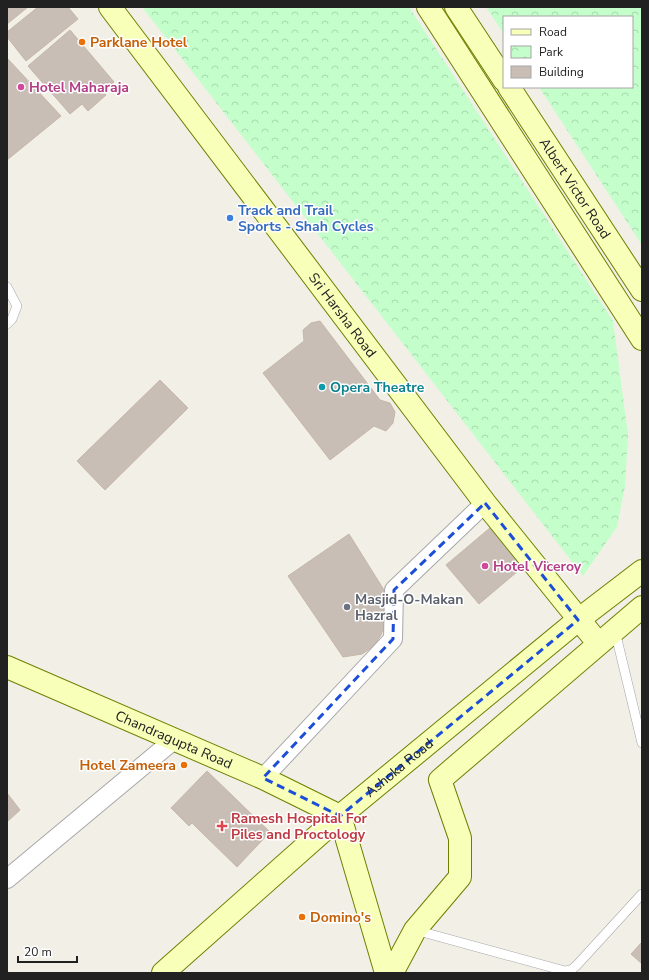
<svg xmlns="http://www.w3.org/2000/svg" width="649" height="980" font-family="'Nunito Sans',sans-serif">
  <defs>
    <pattern id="park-crowns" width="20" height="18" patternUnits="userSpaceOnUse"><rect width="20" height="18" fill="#c3fecb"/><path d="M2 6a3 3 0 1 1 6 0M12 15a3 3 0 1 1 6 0" fill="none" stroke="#a7d9ae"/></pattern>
  </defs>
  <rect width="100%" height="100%" fill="#f2efe7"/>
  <g fill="url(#park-crowns)">
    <path d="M 142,7 L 409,7 L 613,321 L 628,435 L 625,486 L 617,527 L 583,576 Z"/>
    <path d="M 486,7 L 642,7 L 642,245 L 539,87 L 632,87 L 632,17 L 504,17 L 504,34 Z"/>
  </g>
  <g fill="#c8beb6" stroke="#c6b7a8">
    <path d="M 7,7 L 28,7 L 7,24 Z"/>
    <path d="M 38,7 L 68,7 L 78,19 L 26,61 L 7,37 L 7,32 Z"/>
    <path d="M 70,30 L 114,82 L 103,91 L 106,95 L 88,111 L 82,104 L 70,114 L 28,66 Z"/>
    <path d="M 7,58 L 61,116 L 7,160 Z"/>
    <path d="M 320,321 L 380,400 L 390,403 L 395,412 L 393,423 L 386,431 L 374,426 L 330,460 L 263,373 L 304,341 L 303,330 L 311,323 Z"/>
    <path d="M 160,380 L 188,408 L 105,490 L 77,461 Z"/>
    <path d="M 491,527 L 524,566 L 479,604 L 446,565 Z"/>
    <path d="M 349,534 L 384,590 L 385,624 L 381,635 L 374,646 L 362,654 L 343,657 L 288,576 Z"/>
    <path d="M 207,771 L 270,832 L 237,867 L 192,823 L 189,826 L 171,808 Z"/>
    <path d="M 7,793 L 20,810 L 7,822 Z"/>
    <path d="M 642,942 L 642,964 L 631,954 Z"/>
  </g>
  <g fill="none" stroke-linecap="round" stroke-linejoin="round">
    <g stroke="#a8a8a8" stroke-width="10">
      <g id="lane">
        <path d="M 7,287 L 17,306 L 12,319 L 7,324"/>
        <path d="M 615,631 L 642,743"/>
        <path d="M 415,930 L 565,971 L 571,970 L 576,966 L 642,894"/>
      </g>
    </g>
    <g stroke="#a8a8a8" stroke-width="20">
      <g id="street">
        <path d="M 263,778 L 393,639 L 394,590 L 485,503"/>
        <path d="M 7,879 L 175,739"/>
      </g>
    </g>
    <g stroke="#6c8100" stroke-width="24">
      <g id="secondary">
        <path id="s1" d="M 110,7 L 485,503 L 598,643"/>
        <path d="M 428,7 L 642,339"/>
        <path d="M 456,7 L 504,80"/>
        <path id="s2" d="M 509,87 L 642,290"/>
        <path id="s3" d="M 7,667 L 263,778 L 340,816"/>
        <path d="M 340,816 L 386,973"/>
        <path id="s4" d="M 163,973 L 340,816 L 578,620 L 642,571"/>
        <path d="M 392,973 L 415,930 L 460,877 L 460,838 L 440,780 L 642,607"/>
      </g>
    </g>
    <use href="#lane" stroke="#fff" stroke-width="9"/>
    <use href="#street" stroke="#fff" stroke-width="18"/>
    <use href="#secondary" stroke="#f7ffb9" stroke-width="22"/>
  </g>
  <path fill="none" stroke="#1d4ed8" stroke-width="3" stroke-dasharray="8 5" stroke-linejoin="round" d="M 485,503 L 578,620 L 340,816 L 263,778 L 393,639 L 394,590 Z"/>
  <g fill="#e8710a" stroke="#fff" stroke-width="1.5">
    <circle cx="82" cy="42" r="4"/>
    <circle cx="184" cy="765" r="4"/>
    <circle cx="302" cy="917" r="4"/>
  </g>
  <g fill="#d1479c" stroke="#fff" stroke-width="1.5">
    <circle cx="21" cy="87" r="4"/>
    <circle cx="485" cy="566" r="4"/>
  </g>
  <circle fill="#3f7fe0" stroke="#fff" stroke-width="1.5" cx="230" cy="218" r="4"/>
  <circle fill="#0f9aa8" stroke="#fff" stroke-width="1.5" cx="322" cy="387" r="4"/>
  <circle fill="#6b7280" stroke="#fff" stroke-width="1.5" cx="347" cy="607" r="4"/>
  <path fill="#e0444e" stroke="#fff" stroke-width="1.5" d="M220 820h4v4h4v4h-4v4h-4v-4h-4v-4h4z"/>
  <g text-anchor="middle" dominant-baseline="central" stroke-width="3" stroke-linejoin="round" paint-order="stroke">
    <g font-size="14" font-weight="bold" fill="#c56008" stroke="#fff" text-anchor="start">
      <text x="90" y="42">Parklane Hotel</text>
      <text x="176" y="765" text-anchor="end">Hotel Zameera</text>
      <text x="310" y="917">Domino's</text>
    </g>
    <g font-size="14" font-weight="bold" fill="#b23c85" stroke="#fff" text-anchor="start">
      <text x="29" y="87">Hotel Maharaja</text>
      <text x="493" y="566">Hotel Viceroy</text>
    </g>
    <g font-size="14" fill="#212121" stroke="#fff">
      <text stroke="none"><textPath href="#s2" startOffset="121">Albert Victor Road</textPath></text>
      <text stroke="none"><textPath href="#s1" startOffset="386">Sri Harsha Road</textPath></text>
      <text stroke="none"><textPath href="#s3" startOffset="182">Chandragupta Road</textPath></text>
      <text stroke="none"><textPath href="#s4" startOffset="313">Ashoka Road</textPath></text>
    </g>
    <g font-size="14" font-weight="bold" fill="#366cbe" stroke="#fff" text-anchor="start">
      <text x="238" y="210">Track and Trail<tspan x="238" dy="16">Sports - Shah Cycles</tspan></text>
    </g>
    <g font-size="14" font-weight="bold" fill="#0d838f" stroke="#fff" text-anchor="start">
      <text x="330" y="387">Opera Theatre</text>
    </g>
    <g font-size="14" font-weight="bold" fill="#5b616d" stroke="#fff" text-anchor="start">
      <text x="355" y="599">Masjid-O-Makan<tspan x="355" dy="16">Hazral</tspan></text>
    </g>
    <g font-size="14" font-weight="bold" fill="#be3a42" stroke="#fff" text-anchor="start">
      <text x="231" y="818">Ramesh Hospital For<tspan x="231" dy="16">Piles and Proctology</tspan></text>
    </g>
  </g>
  <rect width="649" height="980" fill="none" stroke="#212121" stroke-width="16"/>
  <rect x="503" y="16" width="130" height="72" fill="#ffffff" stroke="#a6a6a6"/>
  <rect x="511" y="29" width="20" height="6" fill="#f7ffb9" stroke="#a6a6a6"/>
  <text x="539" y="36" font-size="12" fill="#212121">Road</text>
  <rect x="511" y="46" width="20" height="12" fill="url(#park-crowns)" stroke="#a6a6a6"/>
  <text x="539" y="56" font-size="12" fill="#212121">Park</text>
  <rect x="511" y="66" width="20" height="12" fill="#c8beb6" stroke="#a6a6a6"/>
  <text x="539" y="76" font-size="12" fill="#212121">Building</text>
  <path d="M18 956v6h59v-6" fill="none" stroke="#212121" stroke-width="2"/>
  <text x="24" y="956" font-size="12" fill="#212121" stroke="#ffffff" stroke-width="3" paint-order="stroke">20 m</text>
</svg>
